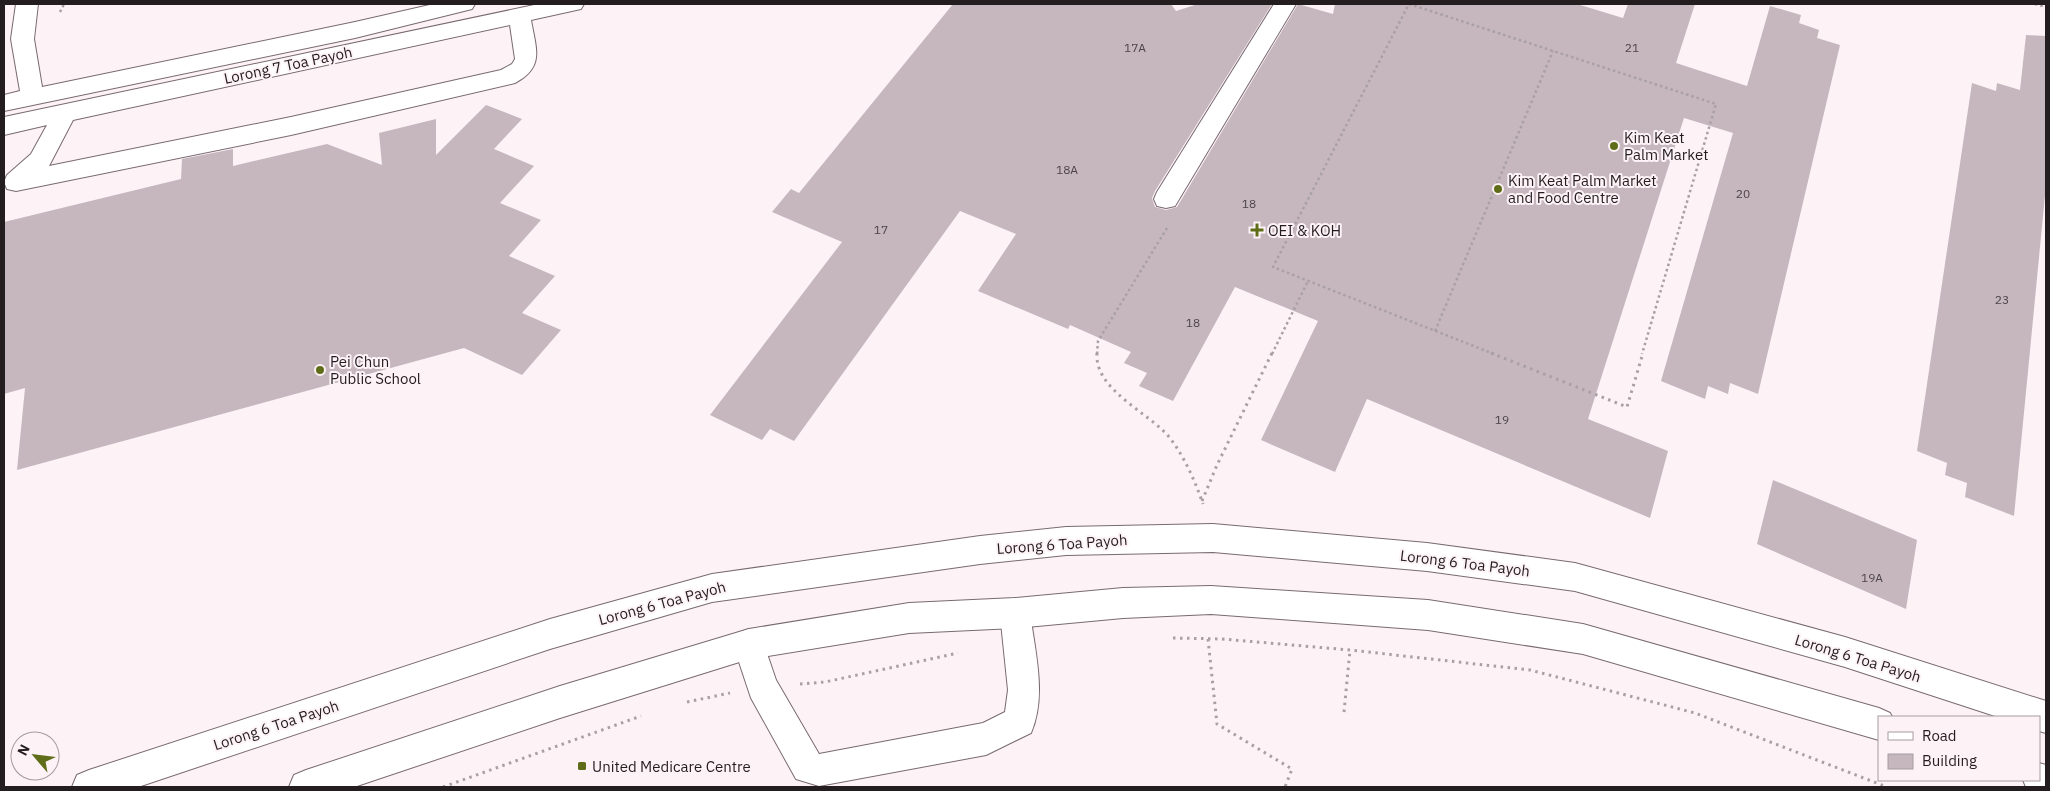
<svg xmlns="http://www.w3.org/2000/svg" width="2050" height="791" font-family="'IBM Plex Sans',sans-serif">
  <rect width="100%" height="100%" fill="#fdf3f7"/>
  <g fill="#c6b7be">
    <path d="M 953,4 L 1171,4 L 1176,11 L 1198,4 L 1272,4 L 1155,191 L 1152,198 L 1155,207 L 1166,210 L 1177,207 L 1298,4 L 1333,14 L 1335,4 L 1577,4 L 1623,18 L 1628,4 L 1695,4 L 1676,63 L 1747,86 L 1770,6 L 1801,15 L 1799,23 L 1819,30 L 1817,38 L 1840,45 L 1758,394 L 1730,383 L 1728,394 L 1708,386 L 1705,399 L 1661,381 L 1733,133 L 1684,118 L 1588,419 L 1668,451 L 1650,518 L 1367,399 L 1335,472 L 1261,440 L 1318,321 L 1235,287 L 1173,401 L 1139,386 L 1147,373 L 1124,363 L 1131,352 L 1070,325 L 1068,329 L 978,291 L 1016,234 L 960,211 L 794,441 L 770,429 L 762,440 L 710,415 L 842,242 L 772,212 L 791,189 L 799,193 Z"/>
    <path d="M 2026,35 L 2046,36 L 2046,185 L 2014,516 L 1965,497 L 1967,483 L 1945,475 L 1947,463 L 1917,451 L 1972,83 L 1996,91 L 1997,83 L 2020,90 Z"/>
    <path d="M 486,105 L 522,119 L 494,149 L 534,166 L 500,203 L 541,220 L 509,256 L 555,276 L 522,313 L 561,330 L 522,375 L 464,348 L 17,470 L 25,388 L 4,394 L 4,222 L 181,179 L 182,159 L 233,149 L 233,166 L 327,144 L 382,165 L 379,133 L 436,119 L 436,155 Z"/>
    <path d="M 1773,480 L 1917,540 L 1906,609 L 1757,544 Z"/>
  </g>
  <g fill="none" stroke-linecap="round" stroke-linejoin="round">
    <g stroke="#796a71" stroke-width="2">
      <g id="minor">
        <path d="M 16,4 L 38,4 L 34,39 L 42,87 L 355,22 L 434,4 L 475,4 L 472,9 L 464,11 L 355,38 L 4,111 L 4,95 L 20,91 L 11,39 Z"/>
        <path d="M 539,4 L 584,4 L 581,9 L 531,20 C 536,49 545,67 515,83 L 291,135 L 16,191 L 7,189 L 4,182 L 7,175 L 31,154 L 47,125 L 4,135 L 4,117 ZM 510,25 L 515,59 L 512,64 L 501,70 L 291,117 L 49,166 L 73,120 Z"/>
        <path d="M 1274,4 L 1296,4 L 1175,206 L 1166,208 L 1157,206 L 1154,199 L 1157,192 Z"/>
        <path d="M 1015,598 L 1026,603 L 1030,613 C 1035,652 1047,696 1031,733 L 986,755 L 819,786 L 796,779 L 751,698 L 733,644 L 738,633 L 749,629 L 760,633 L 776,680 L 819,754 L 983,723 L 1005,712 L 1008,690 L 1000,613 L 1004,603 Z"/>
      </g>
    </g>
    <g stroke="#796a71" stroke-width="2">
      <g id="major">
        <path d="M 1213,524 L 1427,543 L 1575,563 L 1845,637 L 2046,701 L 2046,733 L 2039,731 L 2039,717 L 1998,717 L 1845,667 L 1575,591 L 1427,571 L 1213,552 L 1066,555 L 980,564 L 712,602 L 550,649 L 138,787 L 72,787 L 77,775 L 89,770 L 550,619 L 712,574 L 980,536 L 1066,527 Z"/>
        <path d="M 1211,586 L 1428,600 L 1583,624 L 1879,708 L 1890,713 L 1892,717 L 1879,717 L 1879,740 L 1583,654 L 1428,630 L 1211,614 L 1123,618 L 1015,628 L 909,633 L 749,659 L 560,718 L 354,787 L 289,787 L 294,775 L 306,770 L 560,686 L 749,629 L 909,603 L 1015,598 L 1123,588 Z"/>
        <path d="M 2039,763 L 2046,765 L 2046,787 L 2026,787 L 2023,780 L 2039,780 Z"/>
      </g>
    </g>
    <g stroke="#a8a0a4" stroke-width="2.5" stroke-dasharray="2.5 3" stroke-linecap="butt">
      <path d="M 2035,4 L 2046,7"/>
      <path d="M 60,12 L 64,4"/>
      <path d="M 1435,331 L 1553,51"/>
      <path d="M 1097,354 L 1098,341 L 1167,228"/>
      <path d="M 1272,354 L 1308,281"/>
      <path d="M 1494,354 L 1273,267 L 1409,4 L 1716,104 L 1642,354"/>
    </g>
    <g stroke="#a8a0a4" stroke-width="3" stroke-dasharray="2.5 4.5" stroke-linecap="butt">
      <path d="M 1097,353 C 1094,390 1150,413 1170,438 C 1185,458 1195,481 1203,504"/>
      <path d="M 1491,353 L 1627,407 L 1643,353"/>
      <path d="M 1202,501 L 1217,465 L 1272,353"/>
      <path d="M 1173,638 L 1222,639 L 1350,650 L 1530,670 L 1695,713 L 1887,787"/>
      <path d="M 1208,639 L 1217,724 L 1292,769 L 1285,787"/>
      <path d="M 800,684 L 825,682 L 958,653"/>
      <path d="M 687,702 L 730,693"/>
      <path d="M 1344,712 L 1350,650"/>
      <path d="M 443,787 L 641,716"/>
    </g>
    <use href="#minor" fill="#fff" fill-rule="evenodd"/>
    <use href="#major" fill="#fff" fill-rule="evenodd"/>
  </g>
  <g fill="#5f6d18" stroke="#fdf3f7" stroke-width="2">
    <circle cx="1614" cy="146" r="5"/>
    <circle cx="1498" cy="189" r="5"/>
    <path d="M1254.5 222.5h5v5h5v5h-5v5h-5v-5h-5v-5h5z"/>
    <circle cx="320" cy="370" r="5"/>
    <rect x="577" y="761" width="10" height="10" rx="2.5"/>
  </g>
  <g text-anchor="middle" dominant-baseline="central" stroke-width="4" stroke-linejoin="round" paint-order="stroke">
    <g font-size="12" fill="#4c4448">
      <text x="1135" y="47">17A</text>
      <text x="1632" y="47">21</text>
      <text x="1067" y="169">18A</text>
      <text x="1743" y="193">20</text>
      <text x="1249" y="203">18</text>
      <text x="881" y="229">17</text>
      <text x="2002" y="299">23</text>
      <text x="1193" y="322">18</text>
      <text x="1502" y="419">19</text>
      <text x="1872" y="577">19A</text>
    </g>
    <g font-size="15" fill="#231d20" stroke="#fdf3f7">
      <text transform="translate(288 65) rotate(-12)">Lorong 7 Toa Payoh</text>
      <text transform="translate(1062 544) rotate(-4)">Lorong 6 Toa Payoh</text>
      <text transform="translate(1465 563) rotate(7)">Lorong 6 Toa Payoh</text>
      <text transform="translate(662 603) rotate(-15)">Lorong 6 Toa Payoh</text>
      <text transform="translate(1858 658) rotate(17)">Lorong 6 Toa Payoh</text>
      <text transform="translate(276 725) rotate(-18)">Lorong 6 Toa Payoh</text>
    </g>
    <g font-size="15" fill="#231d20" stroke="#fdf3f7" text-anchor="start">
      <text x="1624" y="137">Kim Keat<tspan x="1624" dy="17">Palm Market</tspan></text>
      <text x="1508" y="180">Kim Keat Palm Market<tspan x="1508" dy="17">and Food Centre</tspan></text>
      <text x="1268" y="230">OEI &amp; KOH</text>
      <text x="330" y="361">Pei Chun<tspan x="330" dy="17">Public School</tspan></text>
      <text x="592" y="766">United Medicare Centre</text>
    </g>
  </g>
  <rect width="2050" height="791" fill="none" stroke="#231d20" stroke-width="10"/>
  <rect x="1878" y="716" width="162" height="65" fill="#fdf3f7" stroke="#a69da1"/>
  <rect x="1888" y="732" width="25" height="8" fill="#ffffff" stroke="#a69da1"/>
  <text x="1922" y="741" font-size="15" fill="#231d20">Road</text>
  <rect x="1888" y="754" width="25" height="15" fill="#c6b7be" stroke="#a69da1"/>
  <text x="1922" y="766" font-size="15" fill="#231d20">Building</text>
  <g transform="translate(35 756) rotate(298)"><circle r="24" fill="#fdf3f7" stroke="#a69da1"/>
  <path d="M0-4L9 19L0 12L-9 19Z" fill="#5f6d18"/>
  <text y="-8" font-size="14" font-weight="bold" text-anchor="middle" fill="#231d20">N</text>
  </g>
</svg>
